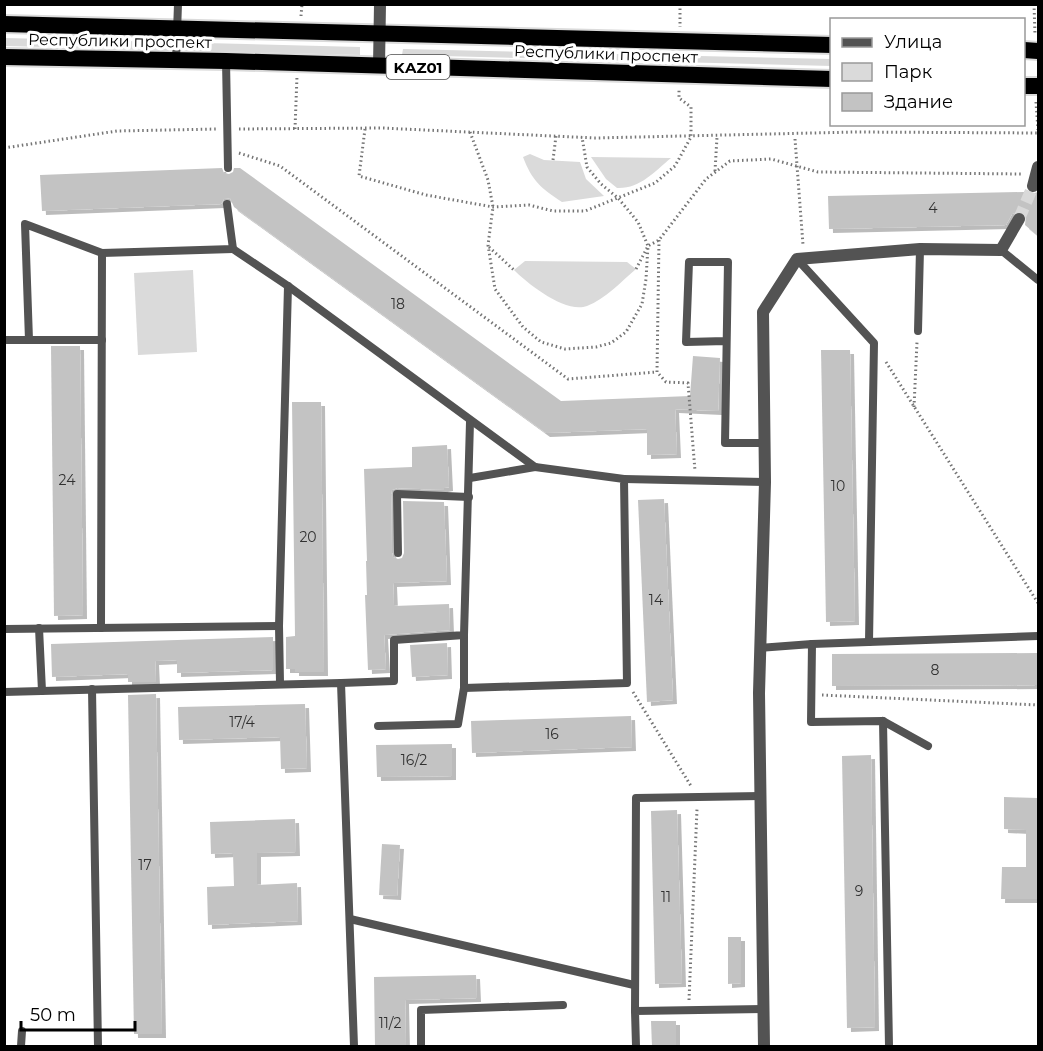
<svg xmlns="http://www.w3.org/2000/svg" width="1043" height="1051" font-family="Montserrat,sans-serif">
  <defs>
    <filter id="shadow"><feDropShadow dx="4" dy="4" stdDeviation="0" flood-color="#0004"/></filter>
  </defs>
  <rect width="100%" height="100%" fill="#fff"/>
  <g fill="#dadada">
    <path d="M 5,38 L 360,47 L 360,55 L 5,46 Z"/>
    <path d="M 403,49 L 831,59 L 832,66 L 402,55 Z"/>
    <path d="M 530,154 L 544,160 L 580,162 L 586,179 L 604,196 L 562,202 C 541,188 532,181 523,157 Z"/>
    <path d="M 591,157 L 671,158 C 654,172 640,189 617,188 L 606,179 Z"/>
    <path d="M 525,261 L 627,262 L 636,269 C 622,281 605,299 587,306 C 566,314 528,284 514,270 Z"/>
    <path d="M 193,270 L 197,352 L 138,355 L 134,273 Z"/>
  </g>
  <g fill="#c3c3c3" filter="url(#shadow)">
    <path d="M 222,168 L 224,173 L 229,174 L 233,172 L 234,168 L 240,168 L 561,401 L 690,396 L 693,356 L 720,358 L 718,411 L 675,409 L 677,454 L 647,455 L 647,429 L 546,433 L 234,207 L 230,198 L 224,199 L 221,204 L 42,211 L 40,175 Z"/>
    <path d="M 1026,190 L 1031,194 L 1038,192 L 1038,236 L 1025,225 L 1026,215 L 1020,211 L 1012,214 L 1006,225 L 829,229 L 828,196 L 1024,192 Z"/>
    <path d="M 51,346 L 80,346 L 83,615 L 54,616 Z"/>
    <path d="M 821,350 L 850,350 L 855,621 L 826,622 Z"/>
    <path d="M 292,402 L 321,402 L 324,672 L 295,672 L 295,669 L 286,669 L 286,637 L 295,636 Z"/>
    <path d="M 447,445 L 449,487 L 444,488 L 444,490 L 397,488 L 392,490 L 391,494 L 392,553 L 393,557 L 398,559 L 402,558 L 404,553 L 403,501 L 444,502 L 447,581 L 393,583 L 394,606 L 449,604 L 450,630 L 384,635 L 386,669 L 368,670 L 365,595 L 367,595 L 366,561 L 367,561 L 364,469 L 412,467 L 412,447 Z"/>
    <path d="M 664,499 L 673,700 L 647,702 L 638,500 Z"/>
    <path d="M 273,637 L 273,670 L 177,673 L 177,660 L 155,661 L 156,682 L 128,682 L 128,674 L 52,677 L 51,644 Z"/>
    <path d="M 447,643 L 448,675 L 412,677 L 410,645 Z"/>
    <path d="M 1038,653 L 1038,685 L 832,686 L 832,654 Z"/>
    <path d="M 156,694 L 162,1034 L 134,1034 L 128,695 Z"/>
    <path d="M 305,704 L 307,768 L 281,769 L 280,737 L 179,740 L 178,707 Z"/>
    <path d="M 631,716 L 632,747 L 472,753 L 471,721 Z"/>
    <path d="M 452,744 L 452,776 L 377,777 L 376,745 Z"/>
    <path d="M 871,755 L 875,1027 L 847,1028 L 842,756 Z"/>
    <path d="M 1004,797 L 1038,798 L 1038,899 L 1001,899 L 1002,867 L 1026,867 L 1026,830 L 1004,829 Z"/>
    <path d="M 677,810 L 682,983 L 655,984 L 651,811 Z"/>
    <path d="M 295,819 L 296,852 L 257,853 L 257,885 L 297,883 L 298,921 L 208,925 L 207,887 L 234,886 L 233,853 L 211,854 L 210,822 Z"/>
    <path d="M 382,844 L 400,845 L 397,896 L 379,895 Z"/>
    <path d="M 728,937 L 741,937 L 741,983 L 728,984 Z"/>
    <path d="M 476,975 L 477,998 L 405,1000 L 406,1047 L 375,1047 L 374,977 Z"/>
    <path d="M 651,1021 L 676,1021 L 676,1047 L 652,1047 Z"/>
  </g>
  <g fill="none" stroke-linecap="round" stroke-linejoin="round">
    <path stroke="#d9d9d9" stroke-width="12" stroke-dasharray="12 6" stroke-linecap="butt" d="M 1019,219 L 1033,186"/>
    <g stroke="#dbdbdb" stroke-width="20">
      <g id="trunk">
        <path d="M 4,24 L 832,45"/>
        <path d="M 1024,50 L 1038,51"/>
        <path d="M 4,57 L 226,61 L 832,79"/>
        <path d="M 1024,86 L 1038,86"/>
      </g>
    </g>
    <g stroke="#757575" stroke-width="3" stroke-dasharray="1.5 3" stroke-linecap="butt">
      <path d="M 680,4 L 680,27"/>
      <path d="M 1034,4 L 1035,35"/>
      <path d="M 301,16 L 302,4"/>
      <path d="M 1036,102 L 1038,130"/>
      <path d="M 239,129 L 382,128 L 595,138 L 856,132 L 1038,133"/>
      <path d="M 295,129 L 297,76"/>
      <path d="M 365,129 L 359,176 L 426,195 L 493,207 L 529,205 L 553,211 L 585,211 L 655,183 L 675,166 L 691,137 L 691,107 L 679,98 L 679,90"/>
      <path d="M 470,132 L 488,180 L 493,207 L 488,245 L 495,289 L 523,327 L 541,342 L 565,349 L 596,347 L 611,343 L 626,332 L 642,304 L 646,279 L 648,246 L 638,222 L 618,198 L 601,184 L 587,167 L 582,137"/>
      <path d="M 795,139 L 803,245"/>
      <path d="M 4,148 L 117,131 L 217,129"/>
      <path d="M 239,153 L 280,166 L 568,379 L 657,372"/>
      <path d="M 553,160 L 556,136"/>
      <path d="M 715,171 L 717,137"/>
      <path d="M 659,240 L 657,372 L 666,382 L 688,383 L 695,471"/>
      <path d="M 489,247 L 514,270"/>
      <path d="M 636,269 L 648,246 L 659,240 L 706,179 L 730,161 L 771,159 L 818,172 L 1022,174"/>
      <path d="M 886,362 L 1038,603"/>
      <path d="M 914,407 L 917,342"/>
      <path d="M 633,692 L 691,786"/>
      <path d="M 822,695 L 1038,705"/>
      <path d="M 689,1000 L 697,809"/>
    </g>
    <g stroke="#535353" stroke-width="8">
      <path d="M 176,60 L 178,4"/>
      <path d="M 226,61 L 228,168"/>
      <path d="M 233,249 L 288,286 L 535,467 L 624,479 L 627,683 L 464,688 L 464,635"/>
      <path d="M 1001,250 L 1038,280"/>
      <path d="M 797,259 L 874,343 L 869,642"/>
      <path d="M 918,331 L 920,249"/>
      <path d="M 4,340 L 29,340 L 25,224 L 102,253 L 233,249 L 227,204"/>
      <path d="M 29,340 L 102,340"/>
      <path d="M 726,341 L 686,342 L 689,262 L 728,262 L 725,443 L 763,443"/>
      <path d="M 470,478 L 535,467"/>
      <path d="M 624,479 L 765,482"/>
      <path d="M 398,553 L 397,494 L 469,497"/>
      <path d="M 39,628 L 42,691"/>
      <path d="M 101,628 L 102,253"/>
      <path d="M 4,629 L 279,626"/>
      <path d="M 812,644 L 1038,636"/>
      <path d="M 759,648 L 812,644 L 811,722 L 883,721 L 889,1046"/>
      <path d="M 280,683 L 279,626 L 288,286"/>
      <path d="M 341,683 L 394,681 L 394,640 L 464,635 L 470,422"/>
      <path d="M 92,689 L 98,1046"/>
      <path d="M 4,692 L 341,683 L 354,1046"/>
      <path d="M 883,721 L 928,746"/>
      <path d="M 378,726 L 458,724 L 464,688"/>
      <path d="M 350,919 L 634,985"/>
      <path d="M 635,1011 L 636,798 L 761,796"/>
      <path d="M 21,1046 L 22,1031"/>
      <path d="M 421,1046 L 421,1010 L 563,1005"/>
      <path d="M 636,1046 L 635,1011 L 763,1009"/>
    </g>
    <g stroke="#535353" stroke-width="12">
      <path d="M 1033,186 L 1038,167"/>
      <path d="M 764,1046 L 759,693 L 765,482 L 763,312 L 797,259 L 920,249 L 1001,250 L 1019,219"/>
    </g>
    <path stroke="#535353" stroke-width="12" d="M 379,66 L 380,4"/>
    <use href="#trunk" stroke="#000" stroke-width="16"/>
  </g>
  <g text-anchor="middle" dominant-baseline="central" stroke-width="6" stroke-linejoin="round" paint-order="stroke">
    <g font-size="14" fill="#313131">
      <text x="933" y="208">4</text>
      <text x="398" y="304">18</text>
      <text x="67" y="480">24</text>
      <text x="838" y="486">10</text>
      <text x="308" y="537">20</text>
      <text x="656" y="600">14</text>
      <text x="935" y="670">8</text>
      <text x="242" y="722">17/4</text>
      <text x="552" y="734">16</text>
      <text x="414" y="760">16/2</text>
      <text x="145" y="865">17</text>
      <text x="859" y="891">9</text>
      <text x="666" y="897">11</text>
      <text x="390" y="1023">11/2</text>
    </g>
    <rect fill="#fff" stroke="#4c4c4c" stroke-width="1.5" x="386.5" y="55" width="63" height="24" rx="4.5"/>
    <g font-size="15" font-weight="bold" fill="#000">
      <text x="418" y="67">KАZ01</text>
    </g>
    <g font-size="16" fill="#000" stroke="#fff">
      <text transform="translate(120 41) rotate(1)">Республики проспект</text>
      <text transform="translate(606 54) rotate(2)">Республики проспект</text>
    </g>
  </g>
  <rect width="1043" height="1051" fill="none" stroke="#000000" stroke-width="12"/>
  <rect x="830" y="18" width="195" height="108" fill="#ffffff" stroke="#999999" stroke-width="1.5"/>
  <rect x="842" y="38" width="30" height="9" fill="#535353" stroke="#999999" stroke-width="1.5"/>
  <text x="884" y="48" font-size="18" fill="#000000">Улица</text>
  <rect x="842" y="63" width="30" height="18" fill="#dadada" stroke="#999999" stroke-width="1.5"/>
  <text x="884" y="78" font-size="18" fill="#000000">Парк</text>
  <rect x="842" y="93" width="30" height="18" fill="#c3c3c3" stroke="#999999" stroke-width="1.5"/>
  <text x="884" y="108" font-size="18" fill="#000000">Здание</text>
  <path d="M21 1021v9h114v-9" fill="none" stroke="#000000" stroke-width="3"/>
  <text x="30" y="1021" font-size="18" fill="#000000" stroke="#ffffff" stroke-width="4.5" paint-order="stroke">50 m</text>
</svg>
